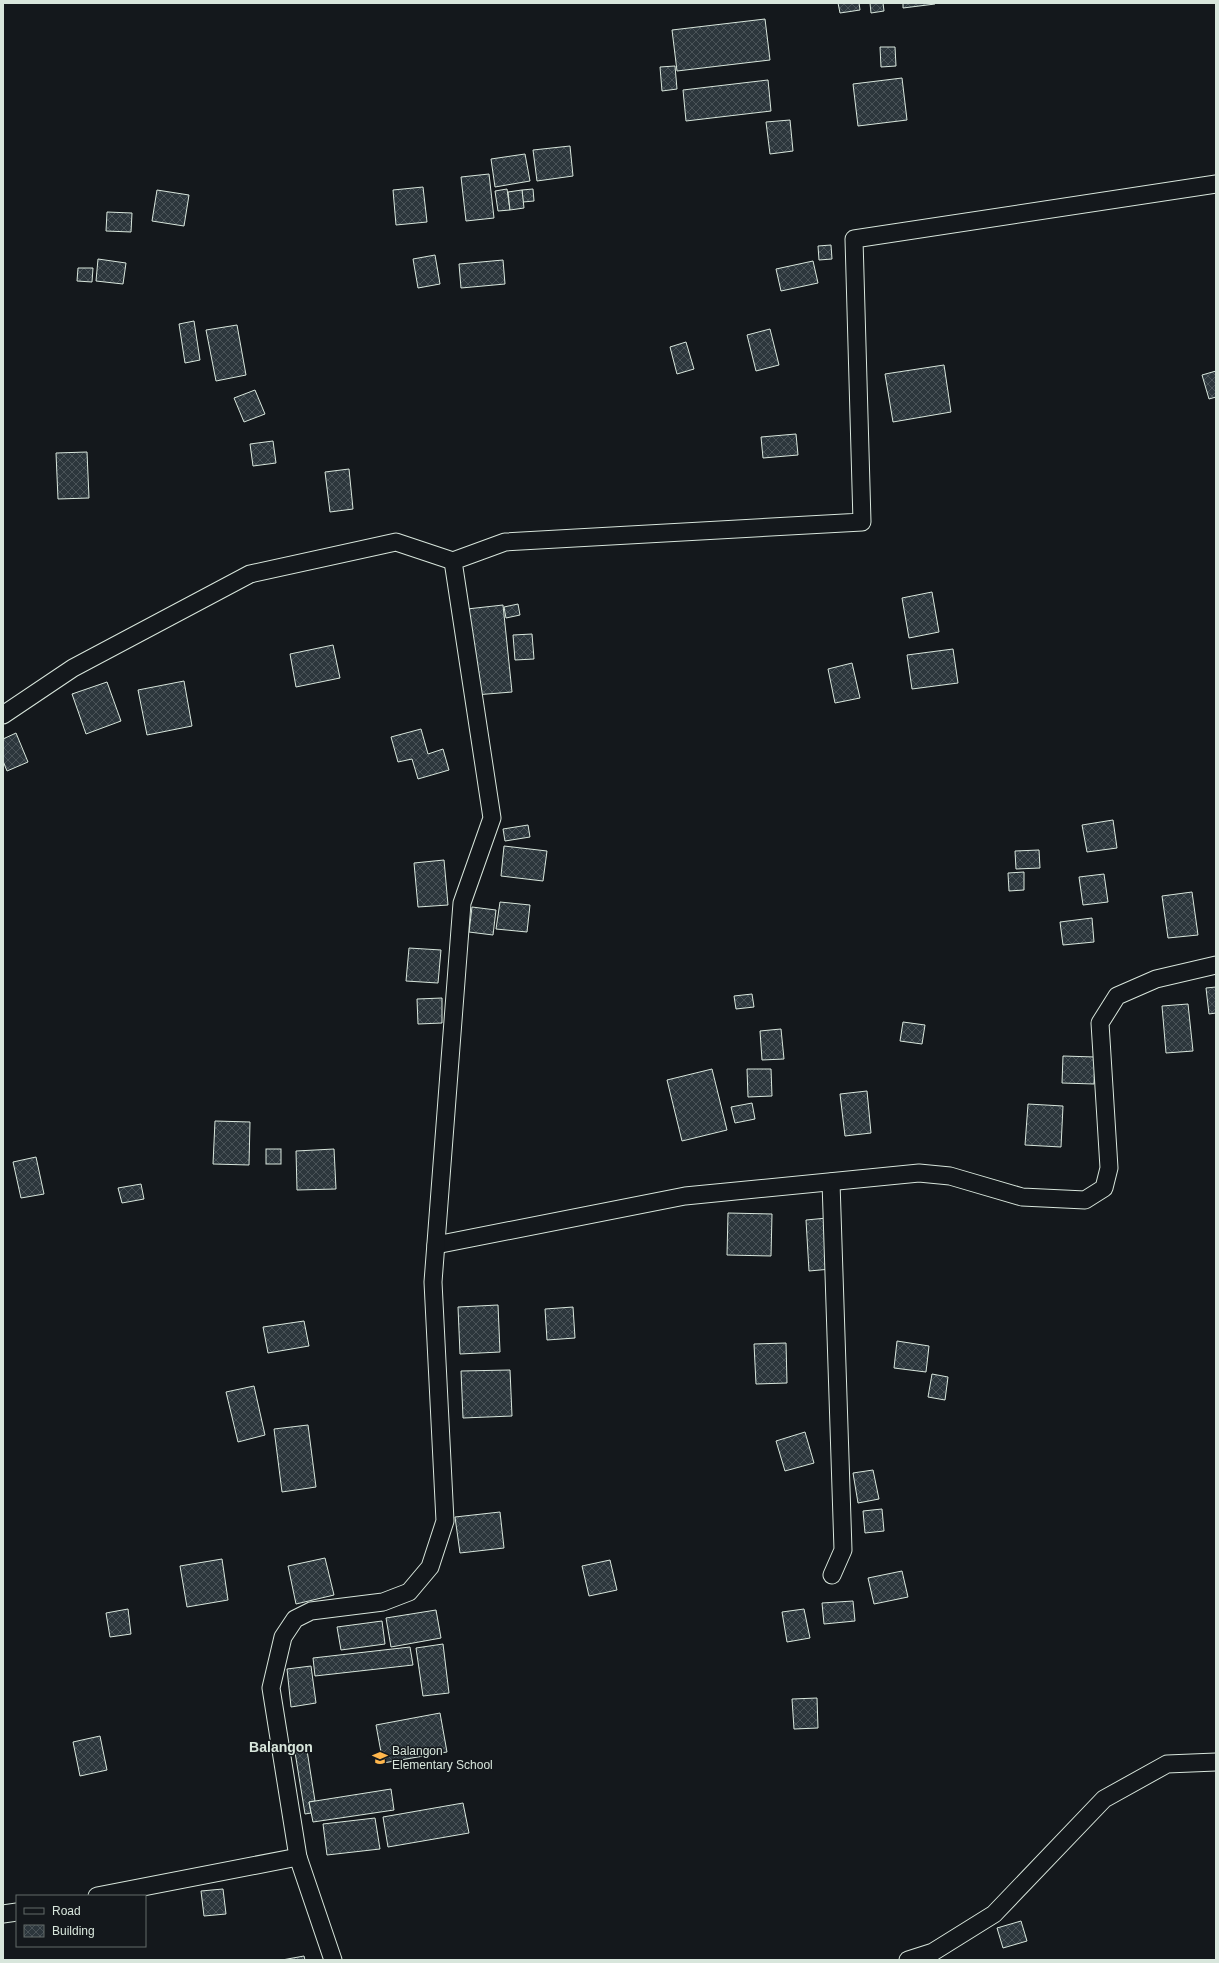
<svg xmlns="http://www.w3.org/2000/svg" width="1219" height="1963" font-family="Arial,sans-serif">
  <defs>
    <pattern id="building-cross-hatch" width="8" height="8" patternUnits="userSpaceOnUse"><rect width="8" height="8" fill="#2c363c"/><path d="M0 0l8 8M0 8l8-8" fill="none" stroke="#4a5358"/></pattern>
  </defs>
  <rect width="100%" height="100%" fill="#14181c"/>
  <g fill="url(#building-cross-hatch)" stroke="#d8e6dc">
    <path d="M 838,3 L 859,3 L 860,10 L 840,13 Z"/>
    <path d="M 870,3 L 883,3 L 884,11 L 871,13 Z"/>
    <path d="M 903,3 L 934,3 L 935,4 L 903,8 Z"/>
    <path d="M 765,19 L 770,60 L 677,71 L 672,30 Z"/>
    <path d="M 880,47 L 895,47 L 896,66 L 881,67 Z"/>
    <path d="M 675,66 L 677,89 L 662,91 L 660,67 Z"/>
    <path d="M 902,78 L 907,120 L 858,126 L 853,84 Z"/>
    <path d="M 768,80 L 771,111 L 686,121 L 683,90 Z"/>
    <path d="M 790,120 L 793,151 L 770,154 L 766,122 Z"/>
    <path d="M 570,146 L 573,176 L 537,181 L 533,150 Z"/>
    <path d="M 525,154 L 530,181 L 495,187 L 491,159 Z"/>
    <path d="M 489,174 L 494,218 L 466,221 L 461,177 Z"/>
    <path d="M 423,187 L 427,222 L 396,225 L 393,190 Z"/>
    <path d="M 507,189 L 510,210 L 498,211 L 495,191 Z"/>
    <path d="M 533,189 L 534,201 L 523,202 L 522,190 Z"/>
    <path d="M 157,190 L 189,195 L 184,226 L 152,221 Z"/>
    <path d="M 522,190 L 524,208 L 510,210 L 508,192 Z"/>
    <path d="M 107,212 L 132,213 L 131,232 L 106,231 Z"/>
    <path d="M 831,245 L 832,259 L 819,260 L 818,246 Z"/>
    <path d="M 435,255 L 440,284 L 418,288 L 413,259 Z"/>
    <path d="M 98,259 L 126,263 L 123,284 L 96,281 Z"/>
    <path d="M 503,260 L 505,284 L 461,288 L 459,264 Z"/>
    <path d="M 813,261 L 818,283 L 781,291 L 776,269 Z"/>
    <path d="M 78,268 L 93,268 L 92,282 L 77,281 Z"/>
    <path d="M 194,321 L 200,360 L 185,363 L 179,324 Z"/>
    <path d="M 237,325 L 246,375 L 216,381 L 206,330 Z"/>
    <path d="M 770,329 L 779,365 L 756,371 L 747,335 Z"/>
    <path d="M 686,342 L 694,369 L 677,374 L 670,347 Z"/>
    <path d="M 944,365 L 951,412 L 893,422 L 885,374 Z"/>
    <path d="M 1216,371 L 1216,397 L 1209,399 L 1202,375 Z"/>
    <path d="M 255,390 L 265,414 L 244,422 L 234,398 Z"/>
    <path d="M 796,434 L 798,455 L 763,458 L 761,437 Z"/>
    <path d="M 273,441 L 276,463 L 253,466 L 250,444 Z"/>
    <path d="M 87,452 L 89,498 L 58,499 L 56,453 Z"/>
    <path d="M 349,469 L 353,509 L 330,512 L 325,472 Z"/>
    <path d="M 932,592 L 939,632 L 909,638 L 902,598 Z"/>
    <path d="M 518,604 L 520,615 L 506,618 L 504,607 Z"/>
    <path d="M 503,605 L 512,692 L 475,695 L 467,609 Z"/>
    <path d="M 532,634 L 534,659 L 515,660 L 513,635 Z"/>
    <path d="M 333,645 L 340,678 L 296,687 L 290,654 Z"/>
    <path d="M 953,649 L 958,683 L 912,689 L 907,655 Z"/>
    <path d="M 852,663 L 860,698 L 835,703 L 828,669 Z"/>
    <path d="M 184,681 L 192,726 L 147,735 L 138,690 Z"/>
    <path d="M 107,682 L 121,721 L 86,734 L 72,694 Z"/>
    <path d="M 421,729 L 428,754 L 443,749 L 449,770 L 418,779 L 412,759 L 398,762 L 391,737 Z"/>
    <path d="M 16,733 L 28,762 L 7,771 L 3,761 L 3,739 Z"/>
    <path d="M 1113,820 L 1117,848 L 1087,852 L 1082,825 Z"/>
    <path d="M 528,825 L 530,837 L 505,841 L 503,829 Z"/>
    <path d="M 504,846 L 547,851 L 543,881 L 501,876 Z"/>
    <path d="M 1039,850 L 1040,868 L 1016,869 L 1015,851 Z"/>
    <path d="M 444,860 L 448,905 L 418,907 L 414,863 Z"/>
    <path d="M 1024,872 L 1024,890 L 1009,891 L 1008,873 Z"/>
    <path d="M 1104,874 L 1108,902 L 1083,905 L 1079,877 Z"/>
    <path d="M 1192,892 L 1198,935 L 1168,938 L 1162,896 Z"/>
    <path d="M 500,902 L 530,905 L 527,932 L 496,929 Z"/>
    <path d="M 472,907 L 496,910 L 493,935 L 469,932 Z"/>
    <path d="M 1092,918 L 1094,942 L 1063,945 L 1060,922 Z"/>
    <path d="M 409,948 L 441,950 L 438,983 L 406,981 Z"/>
    <path d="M 1216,987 L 1216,1013 L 1209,1014 L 1206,988 Z"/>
    <path d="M 752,994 L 754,1007 L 736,1009 L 734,996 Z"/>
    <path d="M 442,998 L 442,1023 L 418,1024 L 417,999 Z"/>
    <path d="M 1188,1004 L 1193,1051 L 1166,1053 L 1162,1006 Z"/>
    <path d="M 903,1022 L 925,1025 L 922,1044 L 900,1041 Z"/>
    <path d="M 781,1029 L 784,1059 L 762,1060 L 760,1031 Z"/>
    <path d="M 1063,1056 L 1095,1057 L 1094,1084 L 1062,1083 Z"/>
    <path d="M 712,1069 L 727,1130 L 682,1141 L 667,1080 Z"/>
    <path d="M 747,1069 L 771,1069 L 772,1096 L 748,1097 Z"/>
    <path d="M 867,1091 L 871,1133 L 845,1136 L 840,1094 Z"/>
    <path d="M 752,1103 L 755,1119 L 735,1123 L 731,1107 Z"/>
    <path d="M 1028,1104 L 1063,1106 L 1061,1147 L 1025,1145 Z"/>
    <path d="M 215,1121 L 250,1122 L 249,1165 L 213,1164 Z"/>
    <rect x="266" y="1149" width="15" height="15"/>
    <path d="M 334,1149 L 336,1189 L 297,1190 L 296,1151 Z"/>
    <path d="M 36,1157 L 44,1194 L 21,1198 L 13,1162 Z"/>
    <path d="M 141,1184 L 144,1199 L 122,1203 L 118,1188 Z"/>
    <path d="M 728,1213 L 772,1214 L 771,1256 L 727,1255 Z"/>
    <path d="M 827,1218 L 831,1269 L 809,1271 L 806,1220 Z"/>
    <path d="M 498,1305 L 500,1352 L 460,1354 L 458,1307 Z"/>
    <path d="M 573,1307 L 575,1338 L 547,1340 L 545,1309 Z"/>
    <path d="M 304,1321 L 309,1346 L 268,1353 L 263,1327 Z"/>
    <path d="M 897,1341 L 929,1346 L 926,1372 L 894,1368 Z"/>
    <path d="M 786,1343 L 787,1383 L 756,1384 L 754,1344 Z"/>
    <path d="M 510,1370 L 512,1416 L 463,1418 L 461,1371 Z"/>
    <path d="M 932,1374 L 948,1377 L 945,1400 L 928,1397 Z"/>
    <path d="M 254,1386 L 265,1435 L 238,1442 L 226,1392 Z"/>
    <path d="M 308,1425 L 316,1487 L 282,1492 L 274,1429 Z"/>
    <path d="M 805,1432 L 814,1463 L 785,1471 L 776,1441 Z"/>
    <path d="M 873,1470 L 879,1499 L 858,1503 L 853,1473 Z"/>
    <path d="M 882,1509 L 884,1531 L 865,1533 L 863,1511 Z"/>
    <path d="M 500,1512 L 504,1548 L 460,1553 L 455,1517 Z"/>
    <path d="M 325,1558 L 334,1595 L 296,1604 L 288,1566 Z"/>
    <path d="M 222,1559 L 228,1600 L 187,1607 L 180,1566 Z"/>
    <path d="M 610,1560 L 617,1590 L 589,1596 L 582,1566 Z"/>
    <path d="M 902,1571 L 908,1597 L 874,1604 L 868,1578 Z"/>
    <path d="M 853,1601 L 855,1621 L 824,1624 L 822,1603 Z"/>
    <path d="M 128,1609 L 131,1634 L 110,1637 L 106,1613 Z"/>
    <path d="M 804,1609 L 810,1638 L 787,1642 L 782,1612 Z"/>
    <path d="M 436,1610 L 441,1638 L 391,1647 L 386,1618 Z"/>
    <path d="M 382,1621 L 385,1644 L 341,1650 L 337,1627 Z"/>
    <path d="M 443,1644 L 449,1693 L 423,1696 L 416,1648 Z"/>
    <path d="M 410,1647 L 413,1665 L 315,1676 L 313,1658 Z"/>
    <path d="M 311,1666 L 316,1703 L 291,1707 L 287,1669 Z"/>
    <path d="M 817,1698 L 818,1728 L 794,1729 L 792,1699 Z"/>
    <path d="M 440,1713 L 447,1752 L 383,1763 L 376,1725 Z"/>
    <path d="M 100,1736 L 107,1770 L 80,1776 L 73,1742 Z"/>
    <path d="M 306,1744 L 315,1801 L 309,1802 L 311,1813 L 305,1814 L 294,1746 Z"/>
    <path d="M 391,1789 L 394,1810 L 313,1822 L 309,1802 Z"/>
    <path d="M 463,1803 L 469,1833 L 388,1847 L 383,1817 Z"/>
    <path d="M 375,1818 L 380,1849 L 327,1855 L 323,1824 Z"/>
    <path d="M 223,1889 L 226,1914 L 204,1916 L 201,1891 Z"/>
    <path d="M 1021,1921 L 1027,1941 L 1003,1948 L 997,1928 Z"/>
    <path d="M 304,1956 L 305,1960 L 282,1960 Z"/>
  </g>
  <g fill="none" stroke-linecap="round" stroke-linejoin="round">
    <g stroke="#d8e6dc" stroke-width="19">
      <g id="minor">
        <path d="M 3,715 L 73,668 L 250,574 L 396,542 L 453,561"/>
        <path d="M 831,1182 L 843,1550 L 832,1575"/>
        <path d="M 436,1245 L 685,1196 L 919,1173 L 950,1176 L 1022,1197 L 1085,1200 L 1104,1188 L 1109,1168 L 1100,1023 L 1117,996 L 1156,979 L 1216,965"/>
        <path d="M 97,1896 L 298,1857"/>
        <path d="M 3,1914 L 17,1912"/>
        <path d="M 333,1960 L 298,1857 L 271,1688 L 283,1637 L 295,1619 L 311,1611 L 383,1602 L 409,1592 L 430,1567 L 445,1521 L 433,1282 L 462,903 L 492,818 L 453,561 L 505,542 L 862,522 L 854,239 L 1216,184"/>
        <path d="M 908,1960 L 933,1952 L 994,1914 L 1104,1799 L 1167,1764 L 1216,1762"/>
      </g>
    </g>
    <use href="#minor" stroke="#14181c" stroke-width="17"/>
  </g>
  <defs>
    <g id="school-bare" transform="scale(1.2)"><path d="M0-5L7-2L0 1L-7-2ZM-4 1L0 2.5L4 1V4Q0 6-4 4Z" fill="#ffb74d" stroke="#14181c" stroke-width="2.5" paint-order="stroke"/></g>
  </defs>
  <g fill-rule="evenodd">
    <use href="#school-bare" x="380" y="1758"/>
  </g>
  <g text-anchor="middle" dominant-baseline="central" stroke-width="3" stroke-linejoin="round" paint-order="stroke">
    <g font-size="12" fill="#d8e6dc" stroke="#14181c" text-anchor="start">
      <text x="392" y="1751">Balangon<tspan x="392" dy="14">Elementary School</tspan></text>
    </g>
    <g font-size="14" font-weight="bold" fill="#d8e6dc" stroke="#14181c">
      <text x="281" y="1747">Balangon</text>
    </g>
  </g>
  <rect width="1219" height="1963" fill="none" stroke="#d8e6dc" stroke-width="8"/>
  <rect x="16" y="1895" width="130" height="52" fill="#14181c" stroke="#626a69"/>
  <rect x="24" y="1908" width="20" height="6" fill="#14181c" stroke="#626a69"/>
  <text x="52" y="1915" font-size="12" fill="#d8e6dc">Road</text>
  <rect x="24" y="1925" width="20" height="12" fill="url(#building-cross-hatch)" stroke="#626a69"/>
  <text x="52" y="1935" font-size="12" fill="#d8e6dc">Building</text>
</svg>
